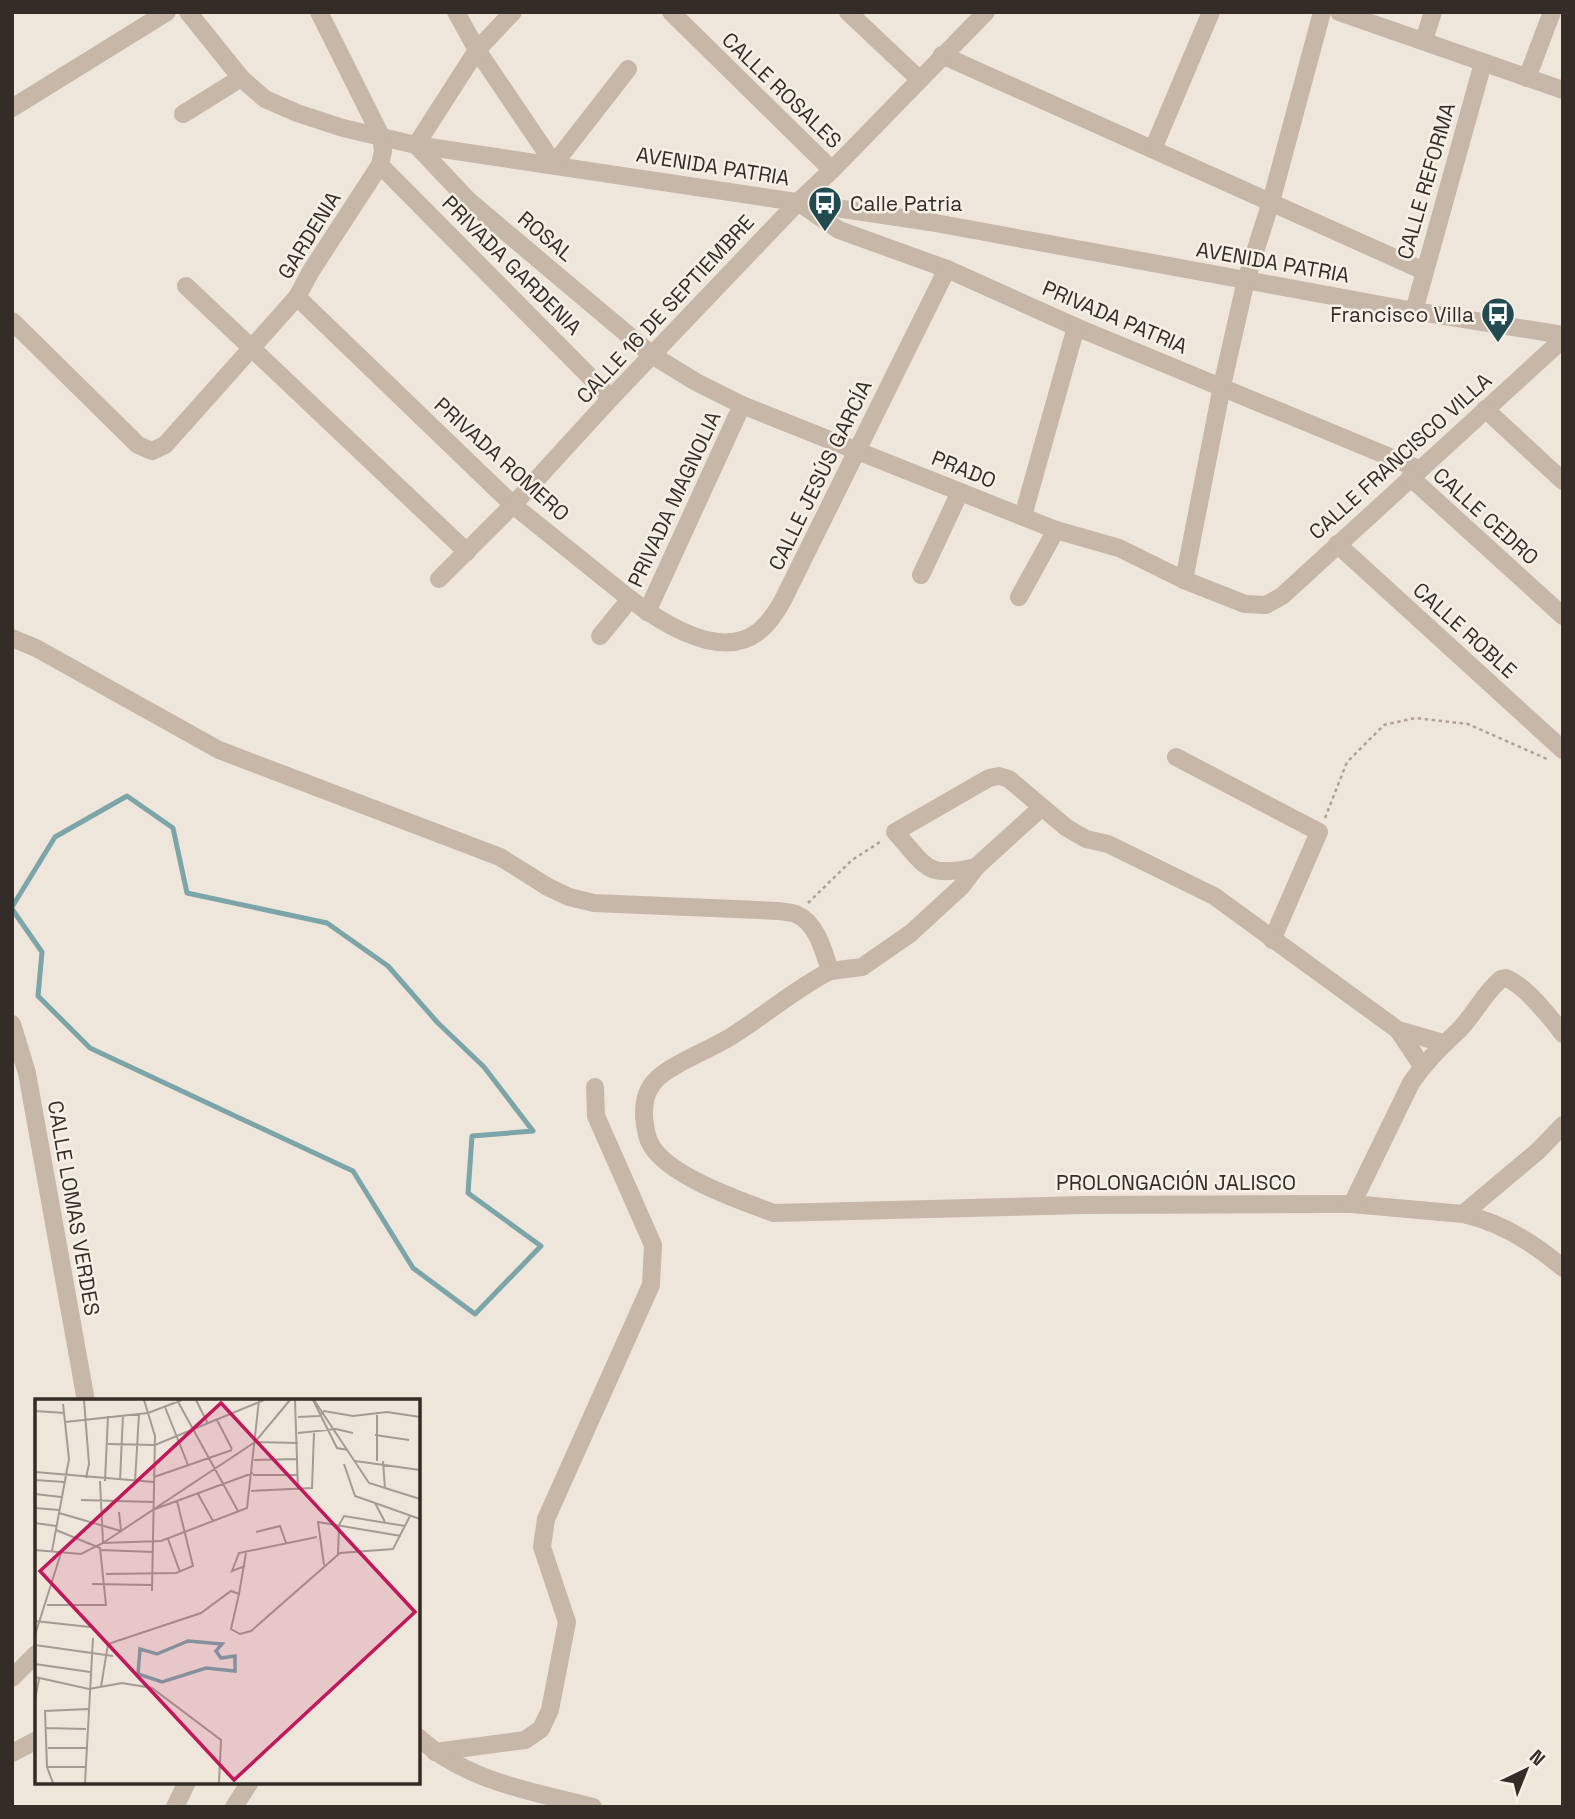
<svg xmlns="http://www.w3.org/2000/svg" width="1575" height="1819" font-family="'Space Grotesk',sans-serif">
  <rect width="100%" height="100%" fill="#efe6db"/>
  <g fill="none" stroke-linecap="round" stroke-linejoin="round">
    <path stroke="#7ca5a9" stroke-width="5" d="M 12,907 L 55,837 L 127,796 L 173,828 L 187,893 L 327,923 L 388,966 L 437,1022 L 484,1067 L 533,1131 L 472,1136 L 468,1193 L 541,1246 L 475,1314 L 413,1268 L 353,1171 L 90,1048 L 38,996 L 42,952 L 12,909"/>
    <g stroke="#b1a192" stroke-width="2.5" stroke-dasharray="3.5 3.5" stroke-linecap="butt">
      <path d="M 1325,818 L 1347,762 L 1384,725 L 1415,718 L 1468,724 L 1547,759"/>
      <path d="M 808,903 L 852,860 L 880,842"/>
    </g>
    <g stroke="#c6b7a8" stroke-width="18">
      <path d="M 188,12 L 241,78 L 265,99 L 297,113 L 343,128 L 416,145 L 930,222 L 1414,311 L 1563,335"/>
      <path d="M 456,12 L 477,50 L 554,164 L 628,69"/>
      <path d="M 513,12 L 477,50 L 416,145 L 469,201 L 652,355 L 696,382 L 742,405 L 1056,530 L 1119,548 L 1184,580 L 1245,604 L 1266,605 L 1282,596 L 1563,339"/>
      <path d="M 671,12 L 832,170"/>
      <path d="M 848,12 L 919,79"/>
      <path d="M 1339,12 L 1563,90"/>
      <path d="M 1424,40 L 1433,12"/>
      <path d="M 942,55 L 1424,271"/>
      <path d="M 1527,78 L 1552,12"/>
      <path d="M 12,108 L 167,12"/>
      <path d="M 183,114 L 241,78"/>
      <path d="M 1153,149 L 1211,12"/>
      <path d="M 380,165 L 611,398"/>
      <path d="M 801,204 L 839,230 L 947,269 L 1076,327 L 1419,469"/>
      <path d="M 186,286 L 467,552"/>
      <path d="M 297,297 L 513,505 L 630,599 C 662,623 720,661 758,632 C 769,624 775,613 782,602 L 947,269"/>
      <path d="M 1414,311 L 1483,63"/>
      <path d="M 12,321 L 138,445 L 152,451 L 165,445 L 297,297 L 311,271 L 380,165 L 383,151 L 381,136 L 319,12"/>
      <path d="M 1485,409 L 1563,481"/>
      <path d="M 1410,477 L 1563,616"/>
      <path d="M 1023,516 L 1076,327"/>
      <path d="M 1337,544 L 1563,750"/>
      <path d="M 921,575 L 960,492"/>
      <path d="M 439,579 L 513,505 L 611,398 L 798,202 L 832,170 L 986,12"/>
      <path d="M 1184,580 L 1222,386 L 1246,280 L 1271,202 L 1322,12"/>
      <path d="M 1019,597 L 1056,530"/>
      <path d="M 647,612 L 742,405"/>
      <path d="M 600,636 L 630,599"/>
      <path d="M 12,638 L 36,648 L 219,750 L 500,857 L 548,887 L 569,897 L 594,903 L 779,911 C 784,912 791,912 796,914 C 817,923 824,952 830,971 C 795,989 765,1015 732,1036 C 712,1049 668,1065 654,1082 C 645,1093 644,1103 644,1117 C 645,1125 646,1136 650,1143 C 665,1175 741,1201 774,1213 L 1082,1205 L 1324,1204 L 1352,1204 L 1463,1214 C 1500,1222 1534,1243 1563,1268"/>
      <path d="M 1176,757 L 1319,832 L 1272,940"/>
      <path d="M 976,867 C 925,878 928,868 895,832 L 989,778 L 999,776 L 1009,779 L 1067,828 L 1086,839 L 1108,844 L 1214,896 L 1398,1030 L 1443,1043"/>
      <path d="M 830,971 L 862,967 L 911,933 L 961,887 L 976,867 L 1041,808"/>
      <path d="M 12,1024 L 27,1073 L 86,1401"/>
      <path d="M 1398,1030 L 1422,1066"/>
      <path d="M 1352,1204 L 1411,1083 C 1425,1062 1441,1047 1459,1030 C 1474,1015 1484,993 1501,979 L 1506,978 C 1526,986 1550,1017 1563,1034"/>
      <path d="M 1463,1214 L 1538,1151 L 1563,1125"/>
      <path d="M 12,1678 L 37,1653"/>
      <path d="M 418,1737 C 467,1782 531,1791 593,1807"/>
      <path d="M 435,1752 L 525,1740 L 541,1729 L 550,1710 L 567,1622 L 542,1547 L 546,1519 L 651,1285 L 653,1245 L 596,1116 L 595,1087"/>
      <path d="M 12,1753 L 37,1740"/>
      <path d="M 175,1807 L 187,1782"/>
      <path d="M 234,1807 L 250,1782"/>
    </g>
  </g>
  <defs>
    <g id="bus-pin" transform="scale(1.75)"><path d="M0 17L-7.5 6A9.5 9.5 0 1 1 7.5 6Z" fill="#214b50" stroke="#f7f0e6"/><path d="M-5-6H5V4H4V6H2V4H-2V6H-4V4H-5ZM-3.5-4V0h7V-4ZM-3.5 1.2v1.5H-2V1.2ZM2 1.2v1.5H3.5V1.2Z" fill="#fff"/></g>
  </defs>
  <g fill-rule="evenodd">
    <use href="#bus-pin" x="825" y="203"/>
    <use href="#bus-pin" x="1498" y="314"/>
  </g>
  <g text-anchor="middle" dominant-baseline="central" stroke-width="5" stroke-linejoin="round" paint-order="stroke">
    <g font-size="21" fill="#332c27" stroke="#f7f0e6">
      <text transform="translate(782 90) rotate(44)">CALLE ROSALES</text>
      <text transform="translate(713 166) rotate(9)">AVENIDA PATRIA</text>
      <text transform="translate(1426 181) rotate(-74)">CALLE REFORMA</text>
      <text transform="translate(309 235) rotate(-58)">GARDENIA</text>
      <text transform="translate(546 236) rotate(40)">ROSAL</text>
      <text transform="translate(1273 262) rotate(10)">AVENIDA PATRIA</text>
      <text transform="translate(512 265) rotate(45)">PRIVADA GARDENIA</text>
      <text transform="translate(665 309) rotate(-47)">CALLE 16 DE SEPTIEMBRE</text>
      <text transform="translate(1115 317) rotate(23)">PRIVADA PATRIA</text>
      <text transform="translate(1400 456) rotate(-42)">CALLE FRANCISCO VILLA</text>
      <text transform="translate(502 459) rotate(42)">PRIVADA ROMERO</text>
      <text transform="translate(964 469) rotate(22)">PRADO</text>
      <text transform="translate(820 475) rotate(-64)">CALLE JESÚS GARCÍA</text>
      <text transform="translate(674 499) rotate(-65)">PRIVADA MAGNOLIA</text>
      <text transform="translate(1486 516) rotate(42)">CALLE CEDRO</text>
      <text transform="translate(1465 630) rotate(42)">CALLE ROBLE</text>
      <text x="1176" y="1182">PROLONGACIÓN JALISCO</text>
      <text transform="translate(74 1208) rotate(80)">CALLE LOMAS VERDES</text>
    </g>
    <g font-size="21" fill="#332c27" stroke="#f7f0e6" text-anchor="start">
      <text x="850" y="203">Calle Patria</text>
      <text x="1474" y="314" text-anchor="end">Francisco Villa</text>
    </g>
  </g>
  <g transform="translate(35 1399)">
    <rect width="385" height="385" fill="#efe6db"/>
    <path fill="none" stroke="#7ca5a9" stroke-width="3.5" d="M 153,242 L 187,245 L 181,252 L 186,259 L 200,257 L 200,272 L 171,269 L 127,283 L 103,275 L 105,250 L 122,255 Z"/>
    <path fill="none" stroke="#a49c93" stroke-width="2" d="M 49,1 L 54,65 L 51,79M 109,1 L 120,37 L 117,192M 142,1 L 203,112M 161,1 L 173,25M 260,1 L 263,91M 278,1 L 302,49 L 313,51M 279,1 L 334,84 L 385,100M 130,8 L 153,66M 0,12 L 30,14M 263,18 L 284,17 L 289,12 L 318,17 L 352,13 L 385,18M 182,21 L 197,50M 30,23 L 113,14 L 147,1M 263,34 L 301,30 L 318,34M 340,36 L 374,41M 220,43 L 263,44M 73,45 L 120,46 L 229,1M 219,61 L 262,60M 320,62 L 385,71M 342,62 L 342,13M 348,62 L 350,90M 385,64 L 385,87M 309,65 L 320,97 L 385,120M 0,73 L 119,83M 218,76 L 263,76M 119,78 L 197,51M 0,81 L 29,83M 65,82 L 68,144 L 126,142 L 212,109 L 224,1M 70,82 L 73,17M 85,82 L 88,16M 100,83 L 104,15M 216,92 L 277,89 L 279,34M 0,95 L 26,98M 163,95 L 178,122M 46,101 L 118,103M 340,104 L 350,123M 0,109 L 24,111M 120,110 L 218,74M 24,114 L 86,132 L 84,113M 0,124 L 21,127M 221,133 L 245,127 L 251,144M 133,140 L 145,173M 0,151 L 46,155 L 68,144 L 220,43 L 255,1M 66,151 L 118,153M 17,152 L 34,60 L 28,5M 303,155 L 304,126 L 309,117 L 370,127M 289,166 L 283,123 L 366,137M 210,167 L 197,172 L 204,154 L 282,138M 71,175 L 141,174 L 158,167 L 142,102M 57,185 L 117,186M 204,195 L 211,154M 12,206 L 71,206 L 65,149 L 21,131M 0,222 L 55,228M 0,236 L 26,154M 0,246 L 78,257M 0,265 L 55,273M 0,278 L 54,290 L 87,284 L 117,289 L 186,341 L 184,384M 66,288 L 73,245 L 166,214 L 196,192 L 204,195 L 196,230 L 205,235 L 216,232 L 305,154 L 358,150 L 375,117M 0,301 L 4,280M 11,329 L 51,330M 13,349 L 51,349M 12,368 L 51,368M 18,384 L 12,368 L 10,312 L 53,310M 50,384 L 58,239"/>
    <path fill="#c2185b" fill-opacity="0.15" stroke="#c2185b" stroke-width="3.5" d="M 186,4 L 380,213 L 199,381 L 5,172 Z"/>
    <rect width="385" height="385" fill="none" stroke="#332c27" stroke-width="3.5"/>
  </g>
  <rect width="1575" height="1819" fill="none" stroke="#332c27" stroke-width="28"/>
  <g transform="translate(1526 1770) rotate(43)" stroke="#f7f0e6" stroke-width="5" paint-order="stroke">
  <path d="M0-5L12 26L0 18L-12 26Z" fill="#332c27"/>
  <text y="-10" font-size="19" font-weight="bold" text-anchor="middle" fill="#332c27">N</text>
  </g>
</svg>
